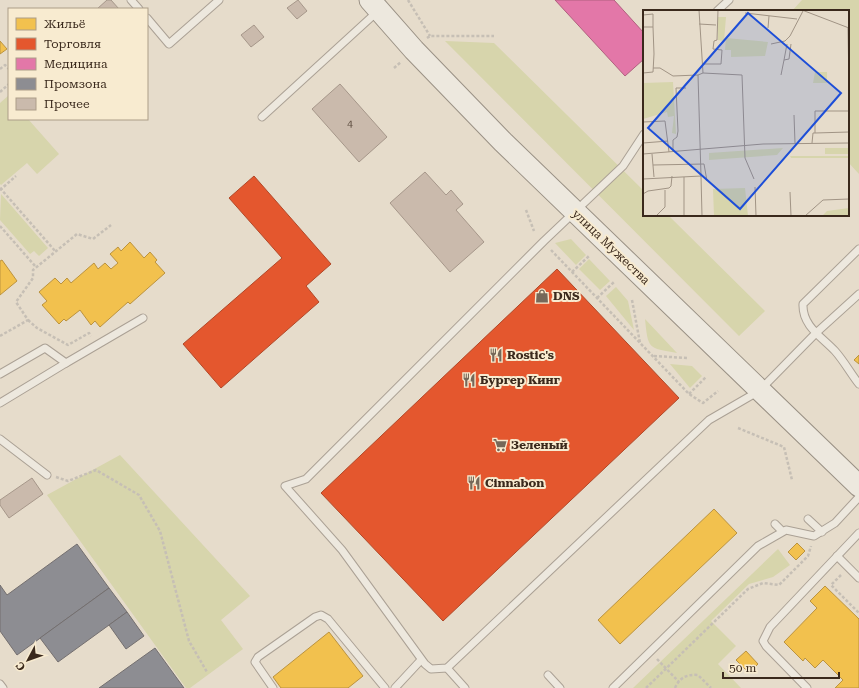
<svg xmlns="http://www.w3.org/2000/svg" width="859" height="688" font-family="'Roboto Serif',serif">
  <rect width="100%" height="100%" fill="#e6dccb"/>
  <g fill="#d7d5ac">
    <path d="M 802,0 L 859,0 L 859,174 L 848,162 L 848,11 L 792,11 Z"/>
    <path d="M 445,41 L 494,43 L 644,191 L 644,215 L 668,215 L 765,311 L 739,336 Z"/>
    <path d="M 8,96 L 9,119 L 28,119 L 59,154 L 37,174 L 27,163 L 1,185 L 0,184 L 0,103 Z"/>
    <path d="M 1,194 L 48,248 L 39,256 L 34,251 L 30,254 L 0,220 Z"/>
    <path d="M 571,239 L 586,255 L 576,265 L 555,243 Z"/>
    <path d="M 589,259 L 610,281 L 600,290 L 579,269 Z"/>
    <path d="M 616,287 L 628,301 L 634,330 L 606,296 Z"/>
    <path d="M 645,319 L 677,353 C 648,348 648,349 645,319 Z"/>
    <path d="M 670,364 L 692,366 L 702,376 L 690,388 Z"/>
    <path d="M 120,455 L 250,596 L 221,620 L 243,649 L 190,688 L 186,688 L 47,495 Z"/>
    <path d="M 778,549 L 790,565 L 773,577 L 749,584 L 711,621 L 736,646 L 718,664 L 741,688 L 633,688 Z"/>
  </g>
  <g fill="#f2c14e" stroke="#bb933f">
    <path d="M 0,41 L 7,49 L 0,54 Z"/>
    <path d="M 130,242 L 144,258 L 150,252 L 157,260 L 155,262 L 165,273 L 130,304 L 128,302 L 100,327 L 95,321 L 91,325 L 80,310 L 66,321 L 64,319 L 59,324 L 42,305 L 47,301 L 39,292 L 55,278 L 61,284 L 67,278 L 71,283 L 94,263 L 98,269 L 105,263 L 111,269 L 118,263 L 110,254 L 118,247 L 121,251 Z"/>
    <path d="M 2,260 L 17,281 L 0,295 L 0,261 Z"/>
    <path d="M 859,355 L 859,364 L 854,360 Z"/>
    <path d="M 714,509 L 737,533 L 620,644 L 598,620 Z"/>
    <path d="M 797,543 L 805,551 L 796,560 L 788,552 Z"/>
    <path d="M 825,586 L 859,619 L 859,688 L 835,688 L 843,680 L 823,660 L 815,668 L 805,658 L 803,661 L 784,642 L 817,608 L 810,601 Z"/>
    <path d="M 329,632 L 363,676 L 348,688 L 281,688 L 273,677 Z"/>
    <path d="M 746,651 L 758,664 L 749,673 L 736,660 Z"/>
  </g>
  <g fill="#e4572e" stroke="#b14929">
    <path d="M 254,176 L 331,264 L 306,286 L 319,302 L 221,388 L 183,344 L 282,258 L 229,198 Z"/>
    <path d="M 557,269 L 679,398 L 443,621 L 321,493 Z"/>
  </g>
  <path fill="#e377a8" stroke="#b0607e" d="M 555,0 L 614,0 L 644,33 L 644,59 L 625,76 Z"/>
  <g fill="#8d8d92" stroke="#746f6f">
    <path d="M 77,544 L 109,588 L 17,655 L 0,631 L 0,585 L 7,595 Z"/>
    <path d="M 109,588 L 127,612 L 58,662 L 40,638 Z"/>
    <path d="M 127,612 L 144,636 L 126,649 L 109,625 Z"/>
    <path d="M 155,648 L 184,688 L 99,688 Z"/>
  </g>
  <g fill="#cabaac" stroke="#a6978a">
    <path d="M 107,0 L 111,0 L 119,9 L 97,9 Z"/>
    <path d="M 298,0 L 307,11 L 297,19 L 287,8 Z"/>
    <path d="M 254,25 L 264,37 L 251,47 L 241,35 Z"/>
    <path d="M 340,84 L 387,137 L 359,162 L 312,109 Z"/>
    <path d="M 425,172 L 446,195 L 451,190 L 463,204 L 456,210 L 484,242 L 450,272 L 390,203 Z"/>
    <path d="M 32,478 L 43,494 L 9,518 L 0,505 L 0,500 Z"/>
  </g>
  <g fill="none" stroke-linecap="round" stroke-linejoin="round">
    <g stroke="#aba195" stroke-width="9">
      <g id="lane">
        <path d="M 131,0 L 139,9"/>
        <path d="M 717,11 L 729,0"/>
        <path d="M 147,18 L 169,44 L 219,0"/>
        <path d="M 262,117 L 378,11"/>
        <path d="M 644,134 L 623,166 L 544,241 L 306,479 L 285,486 L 342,550 L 425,664 L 431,669 L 447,668 L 709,420 L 759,391 L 816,333 L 859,294"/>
        <path d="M 859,249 L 803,304 C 802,326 822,337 835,351 C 844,361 851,374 859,384"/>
        <path d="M 0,374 L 45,348 L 66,363 L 143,318"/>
        <path d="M 0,403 L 66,363"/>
        <path d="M 0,439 L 47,475"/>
        <path d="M 808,519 L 822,532"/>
        <path d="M 775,524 L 782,531"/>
        <path d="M 837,556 L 859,578"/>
        <path d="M 447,668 L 465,688"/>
        <path d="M 548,675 L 560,688"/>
        <path d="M 0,684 L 3,688"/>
        <path d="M 273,688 L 255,662 L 258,657 L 315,617 L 321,615 L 328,619 L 385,688"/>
        <path d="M 395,688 L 421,660"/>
        <path d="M 613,688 L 758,546 L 786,530 L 814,536 L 835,523 L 859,497"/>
        <path d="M 807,688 L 766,646 L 763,641 L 770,627 L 859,533"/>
      </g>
    </g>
    <g stroke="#9a9185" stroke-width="23">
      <path id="secondary" d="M 370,0 L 414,50 L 503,142 L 859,486"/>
    </g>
    <g stroke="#c6bfb5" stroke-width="2.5" stroke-dasharray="3 2" stroke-linecap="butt">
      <path d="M 408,0 L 430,36"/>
      <path d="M 427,38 L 430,36 L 494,36"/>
      <path d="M 394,68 L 401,62"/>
      <path d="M 0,69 L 5,65 L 9,69"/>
      <path d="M 0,92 L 9,84"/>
      <path d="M 0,188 L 56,252"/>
      <path d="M 0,190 L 16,176"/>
      <path d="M 526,210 L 534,231"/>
      <path d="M 0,226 L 36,267"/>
      <path d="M 551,250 L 689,394 L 703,403 L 718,391"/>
      <path d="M 572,272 L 589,256"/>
      <path d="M 597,298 L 614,282"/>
      <path d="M 632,300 L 640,343"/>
      <path d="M 28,320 L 37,328 L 68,345 L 89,333 L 91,336"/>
      <path d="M 0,336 L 28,320 L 16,302 L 33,278 L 33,270 L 77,234 L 93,239 L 111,225"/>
      <path d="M 654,356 L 687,358"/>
      <path d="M 689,394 L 706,377"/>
      <path d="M 738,428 L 784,447 L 792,480"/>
      <path d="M 56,477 L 68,481 L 96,470 L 139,495 L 160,531 L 189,641 L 207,672"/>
      <path d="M 841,575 L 831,585 L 859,613"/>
      <path d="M 657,659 L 679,682"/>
      <path d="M 646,688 L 748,589 L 763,583 L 779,585 L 808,556 L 811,546"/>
      <path d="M 675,688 C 679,678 687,674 698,675 L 711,688"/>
    </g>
    <use href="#lane" stroke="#ede8de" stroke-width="7"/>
    <use href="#secondary" stroke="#ede8de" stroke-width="21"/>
  </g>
  <defs>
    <g id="shop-bare" transform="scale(1.08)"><path d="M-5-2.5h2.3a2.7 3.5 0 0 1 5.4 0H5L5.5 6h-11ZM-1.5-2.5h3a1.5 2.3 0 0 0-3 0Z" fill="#766859" stroke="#f8ebd0" stroke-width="2.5" paint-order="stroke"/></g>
    <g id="restaurant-bare" transform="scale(1.08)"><path d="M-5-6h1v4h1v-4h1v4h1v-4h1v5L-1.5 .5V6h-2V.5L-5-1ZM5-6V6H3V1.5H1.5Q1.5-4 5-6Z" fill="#766859" stroke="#f8ebd0" stroke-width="2.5" paint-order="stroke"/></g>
    <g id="supermarket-bare" transform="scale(1.08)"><path d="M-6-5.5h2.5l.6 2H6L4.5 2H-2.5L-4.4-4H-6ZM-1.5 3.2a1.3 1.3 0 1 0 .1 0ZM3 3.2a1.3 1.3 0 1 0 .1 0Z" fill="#766859" stroke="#f8ebd0" stroke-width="2.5" paint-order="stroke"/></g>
  </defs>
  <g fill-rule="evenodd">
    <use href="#shop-bare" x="542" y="296"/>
    <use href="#restaurant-bare" x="496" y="355"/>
    <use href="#restaurant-bare" x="469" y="380"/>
    <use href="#supermarket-bare" x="500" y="445"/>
    <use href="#restaurant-bare" x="474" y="483"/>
  </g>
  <g text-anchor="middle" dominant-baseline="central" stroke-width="4" stroke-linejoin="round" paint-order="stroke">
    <g font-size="10" fill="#5e4d40">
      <text x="350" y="123">4</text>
    </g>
    <g font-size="12" fill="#3a291c" stroke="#f8ebd0">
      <text transform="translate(611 247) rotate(44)">улица Мужества</text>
    </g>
    <g font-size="12" font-weight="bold" fill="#3a291c" stroke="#f8ebd0" text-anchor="start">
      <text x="553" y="296">DNS</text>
      <text x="507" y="355">Rostic's</text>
      <text x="480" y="380">Бургер Кинг</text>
      <text x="511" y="445">Зеленый</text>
      <text x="485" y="483">Cinnabon</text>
    </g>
  </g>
  <g transform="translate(643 10)">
    <rect width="206" height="206" fill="#e6dccb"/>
    <path d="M 75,7 L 83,7 L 81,31 L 75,30 ZM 83,28 L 125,32 L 122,46 L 88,47 L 88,40 L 82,40 ZM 172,62 L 184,62 L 184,73 L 170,73 ZM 30,72 L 33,124 L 29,123 L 31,106 L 25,107 L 24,102 L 0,109 L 0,73 ZM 140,138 L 134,145 L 66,150 L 66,143 ZM 182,138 L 206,138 L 206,144 L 182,144 ZM 147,146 L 206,146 L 206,148 L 148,148 ZM 102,178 L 105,206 L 71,206 L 70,179 ZM 206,198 L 206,206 L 179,206 L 184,201 Z" fill="#d7d5ac"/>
    <path fill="none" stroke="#a19485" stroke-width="1" d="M 56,0 L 60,63M 159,0 L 206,18M 102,3 L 154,9M 0,5 L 10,4 L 10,17M 56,14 L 73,15M 0,17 L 10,17 L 11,44 L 10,62 L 0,63M 125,18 L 126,6M 205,18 L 206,78M 128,34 L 142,31 L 147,26 L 160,1M 141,50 L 144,34M 59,54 L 78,54 L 79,40 L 70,39 L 71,31 L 74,30 L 75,0M 10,58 L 17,58 L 30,66 L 55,65M 138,65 L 141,50 L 146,49 L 148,34M 151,105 L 152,133M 0,112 L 22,111 L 26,142M 172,123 L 206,122M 0,133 L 25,131M 169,133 L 170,123 L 172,123 L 172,101 L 206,101M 30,142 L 30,130 L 34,127 L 35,121 L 33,78 L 43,78M 0,144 L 120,134 L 206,133M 9,144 L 11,167M 10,155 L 61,154 L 64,171M 58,166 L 59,206M 41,167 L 41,206M 0,169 L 58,166 L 55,65 L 60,63 L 99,65 L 102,148 L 111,169M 112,177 L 113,206M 147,182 L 148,206M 0,184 L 5,181 L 26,178 L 28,176 L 29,166M 13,206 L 22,197 L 22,180M 162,206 L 180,190 L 206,189"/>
    <path fill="#1d4ed8" fill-opacity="0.15" stroke="#1d4ed8" stroke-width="2" d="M 105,3 L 198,83 L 97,199 L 5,118 Z"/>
    <rect width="206" height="206" fill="none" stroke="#3a291c" stroke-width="2"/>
  </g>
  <rect x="8" y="8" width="140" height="112" fill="#f8ebd0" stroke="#ac9d88"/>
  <rect x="16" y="18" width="20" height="12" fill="#f2c14e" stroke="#ac9d88"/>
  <text x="44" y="28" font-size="12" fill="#3a291c">Жильё</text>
  <rect x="16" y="38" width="20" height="12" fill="#e4572e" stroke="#ac9d88"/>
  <text x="44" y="48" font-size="12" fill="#3a291c">Торговля</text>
  <rect x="16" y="58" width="20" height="12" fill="#e377a8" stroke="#ac9d88"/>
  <text x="44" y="68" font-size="12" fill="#3a291c">Медицина</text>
  <rect x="16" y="78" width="20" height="12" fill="#8d8d92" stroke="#ac9d88"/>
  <text x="44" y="88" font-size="12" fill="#3a291c">Промзона</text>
  <rect x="16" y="98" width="20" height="12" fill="#cabaac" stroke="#ac9d88"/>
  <text x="44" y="108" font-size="12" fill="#3a291c">Прочее</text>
  <g transform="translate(28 660) rotate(229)" stroke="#f8ebd0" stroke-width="3" paint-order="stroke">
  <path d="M0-3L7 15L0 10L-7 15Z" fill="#3a291c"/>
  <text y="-6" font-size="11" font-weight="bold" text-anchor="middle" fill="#3a291c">С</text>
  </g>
  <path d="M723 672v6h116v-6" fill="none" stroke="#3a291c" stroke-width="2"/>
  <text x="729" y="672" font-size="12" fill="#3a291c" stroke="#f8ebd0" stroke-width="3" paint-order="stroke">50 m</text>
</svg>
